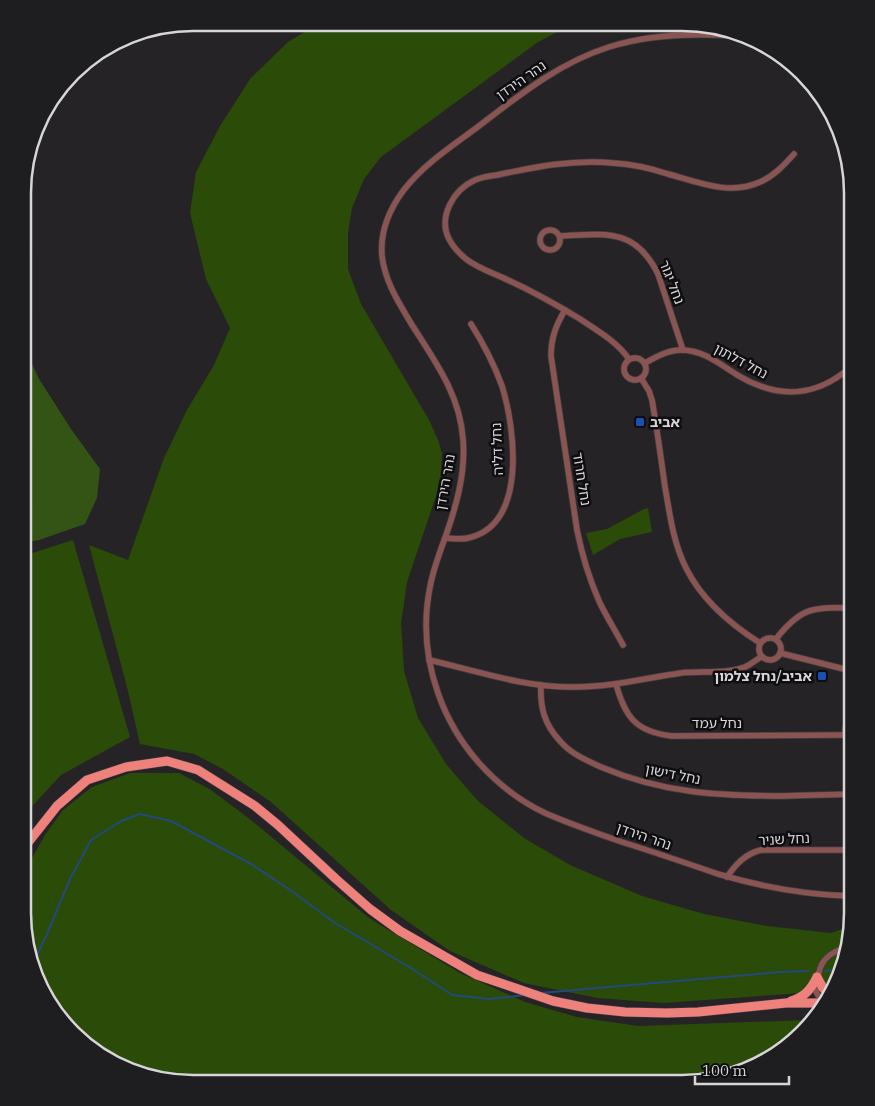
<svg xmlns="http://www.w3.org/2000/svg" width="875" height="1106" font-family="'IBM Plex Serif','Noto Sans Hebrew',serif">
  <rect width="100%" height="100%" fill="#262327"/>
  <g fill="#2b4b09">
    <path d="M 315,23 L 575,24 L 565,28 L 538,42 L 381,157 L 364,179 L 352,208 L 348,232 L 348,269 L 361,304 L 429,420 L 438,440 L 442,454 L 441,473 L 436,496 L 407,582 L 401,623 L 404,671 L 418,718 L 446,764 L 477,800 L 524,838 L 570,865 L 642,896 L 704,914 L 767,926 L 831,933 L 851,926 L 829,991 L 664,1003 L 597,998 L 524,983 L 450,951 L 391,910 L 271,802 L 223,769 L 194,754 L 140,744 L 127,687 L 89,545 L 128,560 L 164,458 L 187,410 L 214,365 L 230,328 L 206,279 L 190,213 L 196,172 L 220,126 L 250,79 L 288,42 L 311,28 Z"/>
    <path d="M 648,508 L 652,532 L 620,539 L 593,555 L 586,533 L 607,529 L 644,509 Z"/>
    <path d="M 73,540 L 130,737 L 61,775 L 23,816 L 23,556 Z"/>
    <path d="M 130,773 L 179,773 L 211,790 L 251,820 L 369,918 L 460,973 L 525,1002 L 577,1017 L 638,1026 L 810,1020 L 767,1061 L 727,1073 L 630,1081 L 625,1083 L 182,1083 L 99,1055 L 45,998 L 23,913 L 23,874 L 45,835 L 63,810 L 92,787 Z"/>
  </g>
  <path fill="#345415" d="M 25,348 L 33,366 L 39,379 L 71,429 L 100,469 L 97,498 L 85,524 L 39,540 L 23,543 L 24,349 Z"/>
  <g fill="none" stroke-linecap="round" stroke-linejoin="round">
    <g stroke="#23497d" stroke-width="2">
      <path d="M 35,959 L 47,934 L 70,879 L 91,840 L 121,821 L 140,814 L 171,821 L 251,864 L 293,892 L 335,923 L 411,968 L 452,995 L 490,999 L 525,995"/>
      <path d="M 825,971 L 836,970"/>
      <path d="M 541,993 L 643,984 L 781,972 L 808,971"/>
    </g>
    <g stroke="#423f43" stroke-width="7">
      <g id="street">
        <path d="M 735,36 C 692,33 650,34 609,47 C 558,63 517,97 475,129 C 449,148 422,166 403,191 C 389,210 380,232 382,256 C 385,282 399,303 412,325 C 435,361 460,395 463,439 C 466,473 456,507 445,538 C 439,554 433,570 430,587 C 423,622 426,659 438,693 C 456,745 495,789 545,813 C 570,824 596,833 622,842 C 654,852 686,863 718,874 C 762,887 806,895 852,896"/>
        <circle cx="550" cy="240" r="10"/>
        <path d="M 560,236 C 604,234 635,227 658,274 L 683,350"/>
        <path d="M 565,310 C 556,325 551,338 551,356 L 577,530 C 582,555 589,578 599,601 C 606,616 615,630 623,645"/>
        <circle cx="635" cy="369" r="11"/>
        <path d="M 629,359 C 616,341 598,331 580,319 C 557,305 534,292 510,281 C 496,274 479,269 466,259 C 460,254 453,247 449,239 C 438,217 453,190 475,180 C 482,177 489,176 497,175 C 535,167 573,159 613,163 C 631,164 650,168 668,174 C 698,182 729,196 760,182 C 774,176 784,165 794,154"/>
        <path d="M 645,363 C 656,357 668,350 681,350 C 704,350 721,365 739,376 C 780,400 817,397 852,366"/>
        <path d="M 641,378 L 649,391 L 652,400 C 657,429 661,458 665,487 C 670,515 673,542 686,568 C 702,600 730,624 760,643"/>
        <path d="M 445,538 C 452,538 460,540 468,538 C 528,525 515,428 502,386 C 494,364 483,343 471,324"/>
        <circle cx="770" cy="649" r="11"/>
        <path d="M 776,639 C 801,607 813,607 852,608"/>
        <path d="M 780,653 L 852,671"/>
        <path d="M 429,660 C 477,671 526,688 575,687 C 611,687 646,678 681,673 C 701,671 726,674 745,667 C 751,664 756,660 761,657"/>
        <path d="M 616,684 C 625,717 636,732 672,736 L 846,735"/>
        <path d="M 541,685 C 540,707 544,724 560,741 C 571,754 586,760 601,767 C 662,793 719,796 784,796 C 807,795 829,795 852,794"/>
        <path d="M 852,740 C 843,735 843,725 852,720"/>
        <path d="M 727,877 C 736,864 745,854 761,850 L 852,850"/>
        <path d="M 826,1002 L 820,998 L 816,992 C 818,969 820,956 844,948"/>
      </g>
    </g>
    <g stroke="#423f43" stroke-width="10">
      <g id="primary">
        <path d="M 23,849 L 57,806 L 87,780 L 126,767 L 167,761 L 198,770 L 255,806 L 278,825 L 336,879 L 370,909 L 400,931 L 477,975 L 553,1001 L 587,1008 L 625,1012 L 667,1013 L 698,1012 L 786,1003 L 825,1003"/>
        <path d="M 817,977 L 823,988 L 829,993"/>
        <path d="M 791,1001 C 805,997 811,989 817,977"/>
      </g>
    </g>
    <use href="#street" stroke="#895451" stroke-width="5.5"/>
    <use href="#primary" stroke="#ee817b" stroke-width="9"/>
  </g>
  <g fill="#1a4fb4" stroke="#0e0d0f" stroke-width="2">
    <rect x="635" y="417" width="10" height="10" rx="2.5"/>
    <rect x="817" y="671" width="10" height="10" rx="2.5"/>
  </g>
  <g text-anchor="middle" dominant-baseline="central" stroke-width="5" stroke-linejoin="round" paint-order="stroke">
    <g font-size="14" fill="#d7d5d8" stroke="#0e0d0f">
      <text transform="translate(521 80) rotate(-35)">נהר הירדן</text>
      <text transform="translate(672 282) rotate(69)">נחל יגור</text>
      <text transform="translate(741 361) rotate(28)">נחל דלתון</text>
      <text transform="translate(497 449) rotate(-92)">נחל דליה</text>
      <text transform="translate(582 479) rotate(81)">נחל חרוד</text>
      <text transform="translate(445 482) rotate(-80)">נהר הירדן</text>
      <text x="717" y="723">נחל עמד</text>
      <text transform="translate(673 774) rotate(11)">נחל דישון</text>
      <text transform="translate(644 836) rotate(19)">נהר הירדן</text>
      <text transform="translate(784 839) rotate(-3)">נחל שניר</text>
    </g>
    <g font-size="14" font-weight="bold" fill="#d7d5d8" stroke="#0e0d0f" text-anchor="start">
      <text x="650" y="422">אביב</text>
      <text x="812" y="676" text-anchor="end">אביב/נחל צלמון</text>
    </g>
  </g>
  <path d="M0 0H875V1106H0ZM193 31H682A162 162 0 0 1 844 193V913A162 162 0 0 1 682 1075H193A162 162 0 0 1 31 913V193A162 162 0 0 1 193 31Z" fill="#1e1d1f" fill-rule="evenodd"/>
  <path fill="none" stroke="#d7d5d8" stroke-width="2.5" d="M193 31H682A162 162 0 0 1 844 193V913A162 162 0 0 1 682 1075H193A162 162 0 0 1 31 913V193A162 162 0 0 1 193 31Z"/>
  <path d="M695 1076v8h94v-8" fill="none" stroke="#d7d5d8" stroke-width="2.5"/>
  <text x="702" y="1076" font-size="15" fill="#d7d5d8" stroke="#0e0d0f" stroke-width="4" paint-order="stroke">100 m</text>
</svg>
